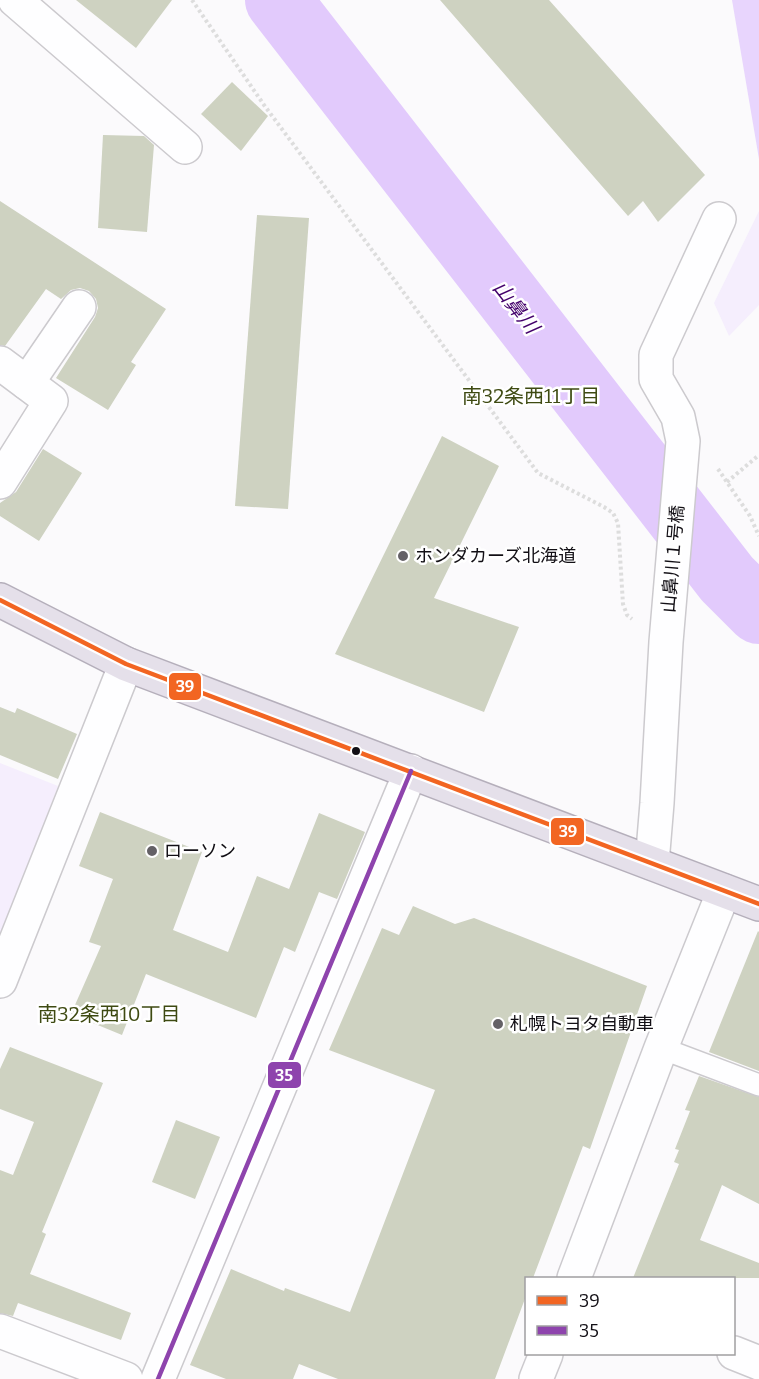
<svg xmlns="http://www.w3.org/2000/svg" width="759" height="1379" font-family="Bitter,'Noto Sans JP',serif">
  <rect width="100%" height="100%" fill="#fbfafc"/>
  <g fill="#f5eefd">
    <path d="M 759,211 L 759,305 L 729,336 L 714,303 Z"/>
    <path d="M 0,763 L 58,786 L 0,938 Z"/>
  </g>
  <path fill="#e8d5fd" d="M 732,0 L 759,0 L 759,159 Z"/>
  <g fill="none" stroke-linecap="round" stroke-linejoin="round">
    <path stroke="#e2cafc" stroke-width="66" d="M 278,0 L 727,579 L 759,611"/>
  </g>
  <g fill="#ced2c1">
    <path d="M 76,0 L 172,0 L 136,48 Z"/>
    <path d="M 440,0 L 549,0 L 705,175 L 658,222 L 643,201 L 628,216 Z"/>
    <path d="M 232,82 L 268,116 L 241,151 L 201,114 Z"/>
    <path d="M 103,135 L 144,136 L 154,145 L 147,232 L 98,228 Z"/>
    <path d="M 0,201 L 166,309 L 131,362 L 136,365 L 108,410 L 56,378 L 95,317 L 98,308 L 96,299 L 89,291 L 80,288 L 71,290 L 61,299 L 46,289 L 5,346 L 0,345 Z"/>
    <path d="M 257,215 L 309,218 L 288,509 L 235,506 Z"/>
    <path d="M 442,436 L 499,466 L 434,598 L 519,627 L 484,712 L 335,654 Z"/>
    <path d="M 43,449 L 82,473 L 39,541 L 0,516 L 0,503 L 16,492 Z"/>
    <path d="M 0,707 L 15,713 L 17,708 L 77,734 L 58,779 L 0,755 Z"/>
    <path d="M 100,812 L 202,852 L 173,930 L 228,952 L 257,876 L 289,889 L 319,813 L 365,832 L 337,899 L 319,892 L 295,952 L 284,947 L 256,1018 L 146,974 L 122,1035 L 71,1014 L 101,946 L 89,942 L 113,879 L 79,866 Z"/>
    <path d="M 413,906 L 455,924 L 474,918 L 647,986 L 590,1149 L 583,1146 L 533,1278 L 526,1278 L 526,1296 L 495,1379 L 338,1379 L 299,1364 L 293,1379 L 226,1379 L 190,1365 L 231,1269 L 284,1291 L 285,1288 L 350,1312 L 435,1090 L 329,1050 L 382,928 L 399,935 Z"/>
    <path d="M 758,931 L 759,932 L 759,1071 L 709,1052 Z"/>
    <path d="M 10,1047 L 103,1083 L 42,1232 L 46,1234 L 30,1274 L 131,1313 L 121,1340 L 18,1303 L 13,1316 L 0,1313 L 0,1170 L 13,1175 L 34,1122 L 0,1109 L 0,1069 Z"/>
    <path d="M 699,1076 L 759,1097 L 759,1204 L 722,1185 L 700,1240 L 759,1263 L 759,1278 L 633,1278 L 679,1164 L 674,1162 L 679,1150 L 675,1149 L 690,1111 L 685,1110 Z"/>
    <path d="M 176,1120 L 220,1137 L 195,1199 L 152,1182 Z"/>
  </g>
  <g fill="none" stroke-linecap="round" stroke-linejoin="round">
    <g stroke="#cccace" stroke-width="24">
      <path id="lane" d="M 661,1048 L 759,1085"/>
    </g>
    <g stroke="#cccace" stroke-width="36">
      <g id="street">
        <path d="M 15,0 L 185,147"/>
        <path d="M 0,363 L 51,401 L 0,482"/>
        <path d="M 27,383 L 79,307"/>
        <path d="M 652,863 L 657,803 L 666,642 L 683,441 L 678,417 L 656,379 L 656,355 L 719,219"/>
        <path d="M 0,981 L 126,664"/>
        <path d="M 574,1278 L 661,1048 L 724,891"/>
        <path d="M 0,1331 L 126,1379"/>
        <path d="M 734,1353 L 759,1363"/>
        <path d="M 158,1379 L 411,771"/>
        <path d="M 536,1379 L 546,1354"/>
      </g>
    </g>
    <g stroke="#b5afbb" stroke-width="36">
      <path id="highway" d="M 0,600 L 126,664 L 759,904"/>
    </g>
    <g stroke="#ddd" stroke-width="4" stroke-dasharray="3 3" stroke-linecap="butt">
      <path d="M 192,0 L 264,105 L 538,473 L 604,507 L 613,513 L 618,523 L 623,604 L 627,615 L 632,619"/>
      <path d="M 718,469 L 750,516 L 759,536"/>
      <path d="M 727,482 L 759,455"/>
    </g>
    <use href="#lane" stroke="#fefeff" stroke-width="21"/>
    <use href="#street" stroke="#fefeff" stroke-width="33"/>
    <use href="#highway" stroke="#e5e0ea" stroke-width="33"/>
    <g stroke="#fff" stroke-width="9">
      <path id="bus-1" d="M 0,600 L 126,664 L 759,904"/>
    </g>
    <g stroke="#fff" stroke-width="9">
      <path id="bus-2" d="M 158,1379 L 411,771"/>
    </g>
    <use href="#bus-1" stroke="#f26522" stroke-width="4.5"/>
    <use href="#bus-2" stroke="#8e44ad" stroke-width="4.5"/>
  </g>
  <g fill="#646166" stroke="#fff" stroke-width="2">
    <circle cx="403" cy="556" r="6"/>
    <circle cx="152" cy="851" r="6"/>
    <circle cx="498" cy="1024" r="6"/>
  </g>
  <circle fill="#120f15" stroke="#fff" stroke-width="2" cx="356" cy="751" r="5"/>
  <g text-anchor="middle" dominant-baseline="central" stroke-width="5" stroke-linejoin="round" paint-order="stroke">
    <g font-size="18" fill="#120f15" stroke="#fff" text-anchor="start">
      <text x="415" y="556">ホンダカーズ北海道</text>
      <text x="164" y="851">ローソン</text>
      <text x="510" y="1024">札幌トヨタ自動車</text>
    </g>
    <g font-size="18" fill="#120f15" stroke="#fff">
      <text transform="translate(673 559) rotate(-85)">山鼻川１号橋</text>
    </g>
    <g font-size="20" font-style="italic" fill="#43006b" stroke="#fff">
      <text transform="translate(516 307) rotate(52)">山鼻川</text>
    </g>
    <g font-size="20" fill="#3e4a12" stroke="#fff">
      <text x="531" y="396">南32条西11丁目</text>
      <text x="109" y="1014">南32条西10丁目</text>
    </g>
  </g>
  <g stroke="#fff" stroke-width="2">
    <rect x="168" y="672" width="34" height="29" rx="6" fill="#f26522"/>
    <rect x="550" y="817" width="35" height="29" rx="6" fill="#f26522"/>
    <rect x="267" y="1061" width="35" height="28" rx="6" fill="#8e44ad"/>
  </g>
  <g font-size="16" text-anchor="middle" font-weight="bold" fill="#fff">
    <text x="185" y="692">39</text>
    <text x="568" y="837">39</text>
    <text x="284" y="1081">35</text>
  </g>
  <rect x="525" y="1277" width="210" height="78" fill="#ffffff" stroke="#a09fa1" stroke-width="1.5"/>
  <rect x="537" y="1296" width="30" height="9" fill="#f26522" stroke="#a09fa1" stroke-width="1.5"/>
  <text x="579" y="1307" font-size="18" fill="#120f15">39</text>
  <rect x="537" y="1326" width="30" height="9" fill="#8e44ad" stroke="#a09fa1" stroke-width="1.5"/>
  <text x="579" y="1337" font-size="18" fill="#120f15">35</text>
</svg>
